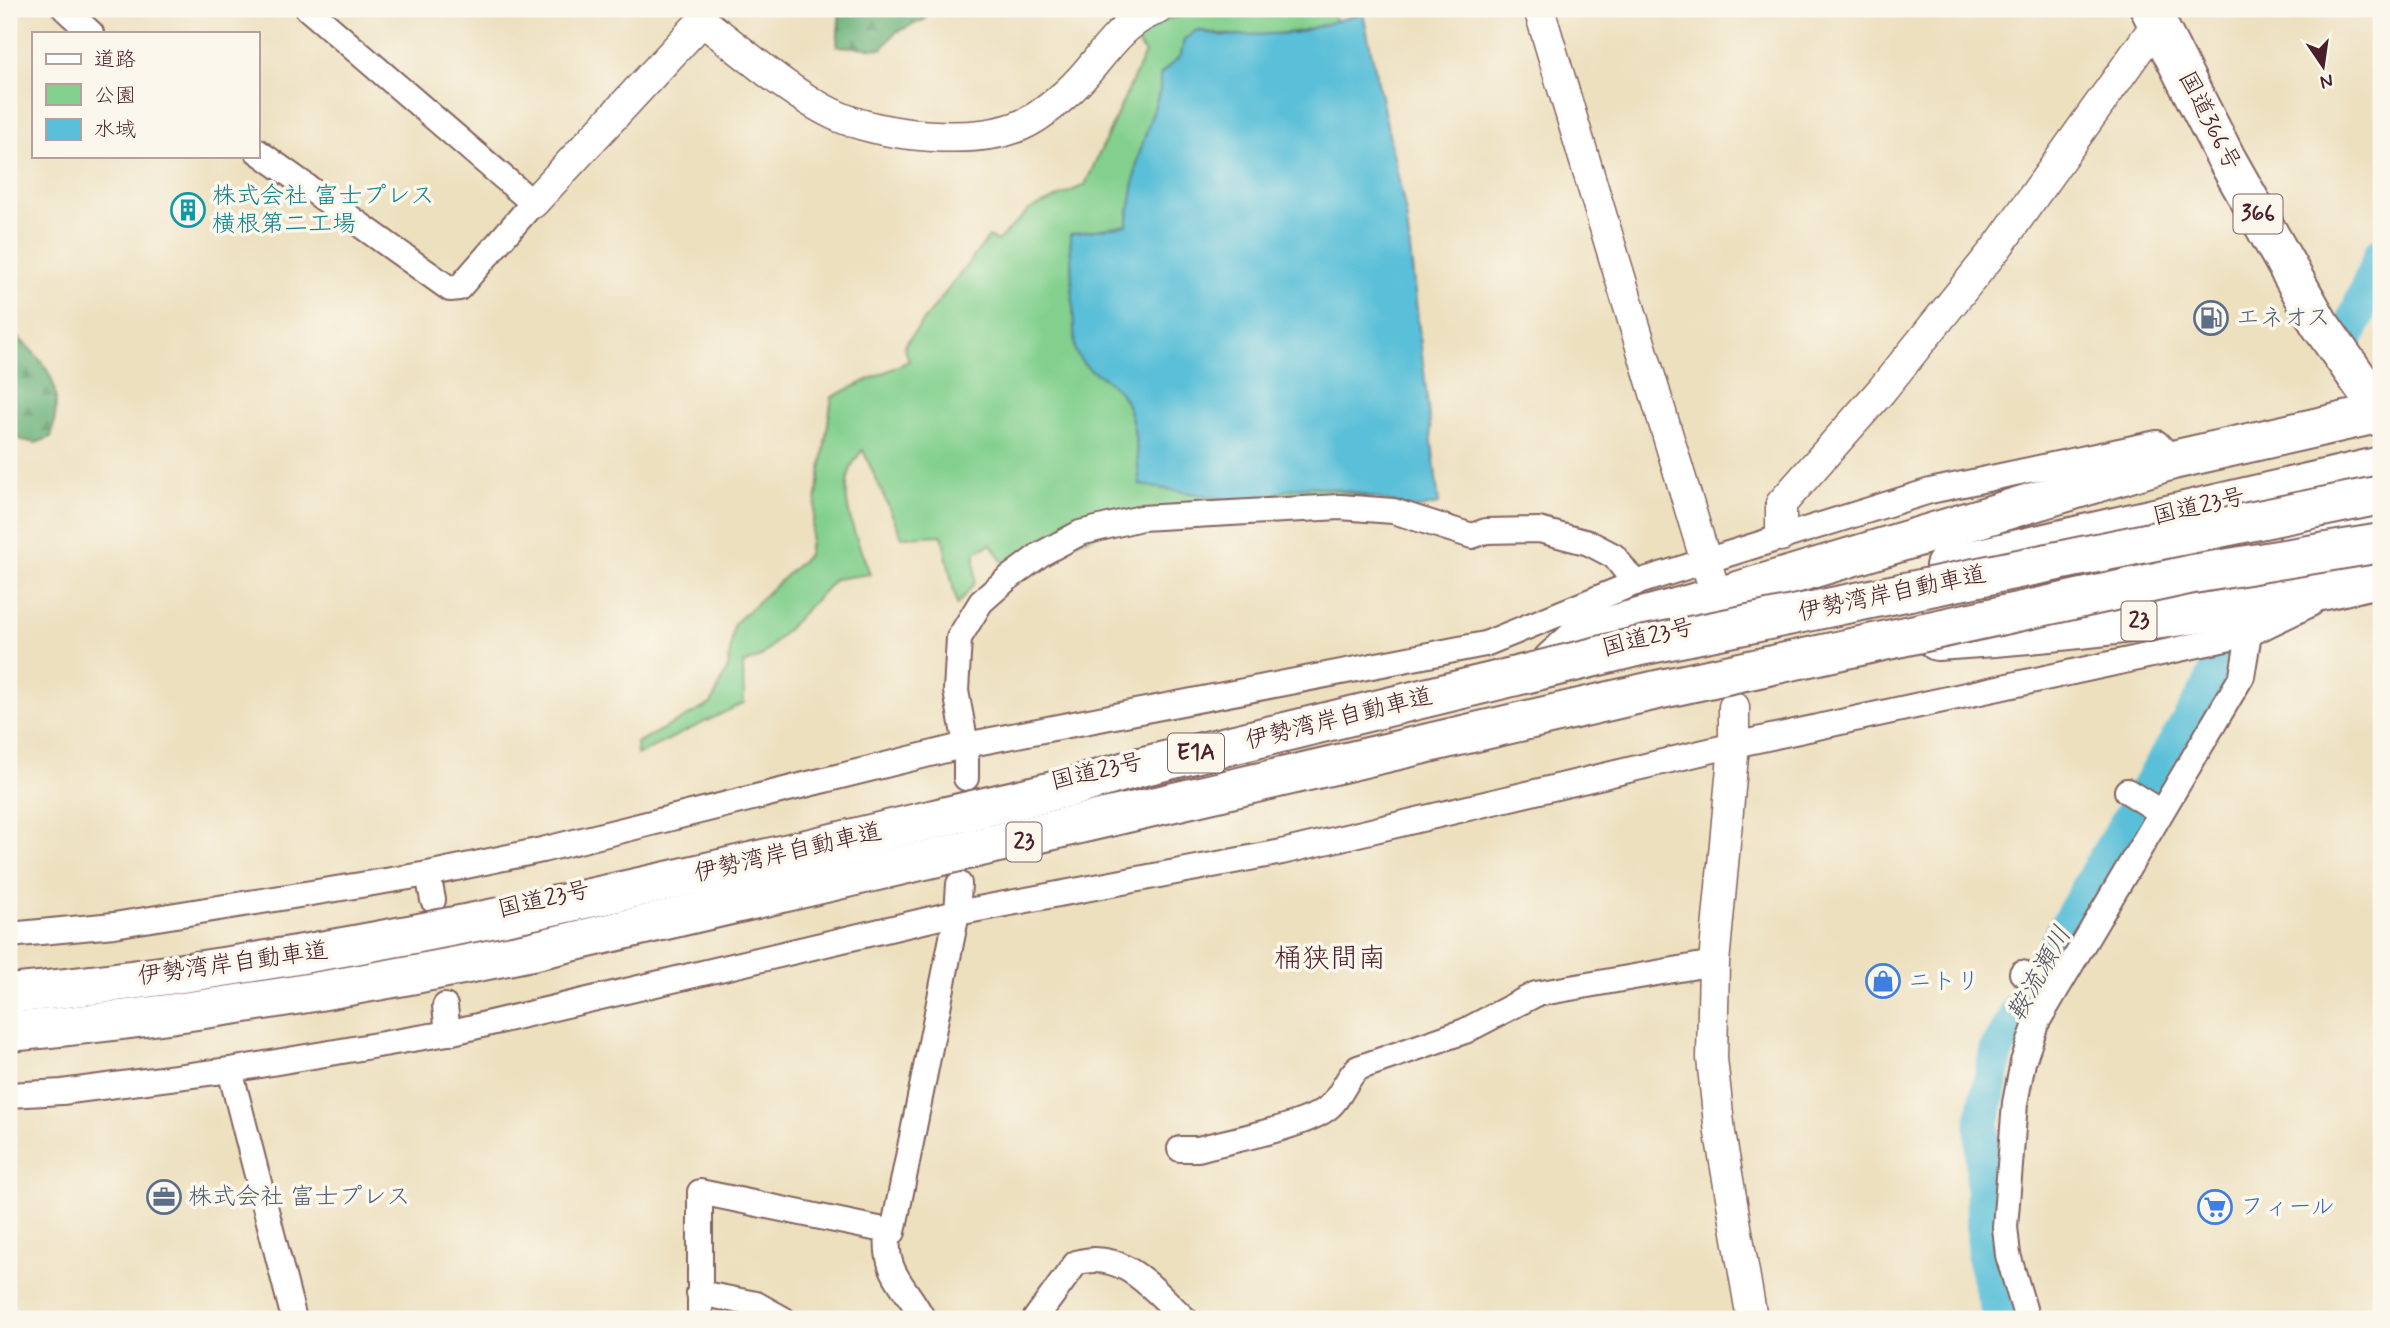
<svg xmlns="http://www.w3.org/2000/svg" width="2390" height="1328" font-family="Mynerve,'Klee One',sans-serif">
  <defs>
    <pattern id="forest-firs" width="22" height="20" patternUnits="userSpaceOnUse" patternTransform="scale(1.75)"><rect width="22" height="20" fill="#6ab279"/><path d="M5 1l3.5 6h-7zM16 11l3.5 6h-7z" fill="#599063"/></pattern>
  </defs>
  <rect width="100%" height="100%" fill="#fbf7ec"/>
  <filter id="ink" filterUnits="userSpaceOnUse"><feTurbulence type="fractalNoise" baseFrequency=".0143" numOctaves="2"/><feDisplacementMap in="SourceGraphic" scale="14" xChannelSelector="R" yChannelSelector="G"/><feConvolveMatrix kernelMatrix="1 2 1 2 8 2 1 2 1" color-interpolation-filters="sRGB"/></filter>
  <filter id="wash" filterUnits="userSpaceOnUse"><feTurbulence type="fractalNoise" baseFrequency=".00686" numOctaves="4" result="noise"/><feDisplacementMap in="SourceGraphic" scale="28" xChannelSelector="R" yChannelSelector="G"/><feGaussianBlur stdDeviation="1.57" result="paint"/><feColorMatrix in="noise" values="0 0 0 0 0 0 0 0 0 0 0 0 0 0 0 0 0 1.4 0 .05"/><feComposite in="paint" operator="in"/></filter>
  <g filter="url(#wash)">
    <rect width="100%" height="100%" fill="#ede0bf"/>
    <path fill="#83d08e" stroke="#66785c" stroke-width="2" d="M 1334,9 L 1335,22 C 1292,36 1242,40 1197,30 L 1184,40 L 1181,55 L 1160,76 L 1160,90 L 1138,158 L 1127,226 L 1070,234 L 1075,351 C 1087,374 1098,371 1114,386 C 1138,407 1136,456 1140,485 L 1252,503 L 1289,489 L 1312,486 L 1373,498 L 1171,509 L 1005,566 L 991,544 L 975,552 L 975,583 L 957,605 L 942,535 L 902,537 L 863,450 C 829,485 856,535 870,574 L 835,579 L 761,657 L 743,664 L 744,703 L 637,755 L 636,743 L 711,704 L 728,668 L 734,624 L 808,555 L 832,397 L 909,361 L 904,346 L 989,237 L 997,241 L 1029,210 L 1085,185 L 1145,53 L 1134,39 L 1166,19 L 1203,10 Z"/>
    <g fill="url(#forest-firs)" stroke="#5a6852" stroke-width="2">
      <path d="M 840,9 L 930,9 L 924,20 L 896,32 L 882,49 L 837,46 Z"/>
      <path d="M 9,329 C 49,366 65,381 51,437 L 36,443 L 9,437 Z"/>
    </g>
    <path fill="#5abfd8" stroke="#526f82" stroke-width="2" d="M 1363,13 L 1406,214 L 1439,504 L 1414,509 L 1350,491 L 1312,486 L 1289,489 L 1252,503 L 1140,485 C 1136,456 1138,407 1114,386 C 1098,371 1087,374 1075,351 L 1070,234 L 1127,225 L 1138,158 L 1160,90 L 1160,75 L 1181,55 L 1184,40 L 1197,30 L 1221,36 L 1295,33 Z"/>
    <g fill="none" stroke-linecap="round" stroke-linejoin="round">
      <g stroke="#5abfd8" stroke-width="35">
        <path d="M 2349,334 L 2381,254"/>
        <path d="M 2000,1319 L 1984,1258 L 1982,1123 L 1997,1049 L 2101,865 L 2210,686 L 2219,662"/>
      </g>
    </g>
  </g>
  <g filter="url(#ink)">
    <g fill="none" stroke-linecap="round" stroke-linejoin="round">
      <g stroke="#83635f" stroke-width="28">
        <g id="minor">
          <path d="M 65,9 L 91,33"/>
          <path d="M 257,151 L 450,289 L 459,288 L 533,203 L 308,9"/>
          <path d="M 966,778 L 966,745 L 956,691 L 959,638 L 981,602 L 1006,580 L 1041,554 L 1080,533 L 1141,518 L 1340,507 L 1393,511 L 1472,536 L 1486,531 L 1539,530 L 1589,543 L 1614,556 L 1635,583"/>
          <path d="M 2127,791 L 2151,806"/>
          <path d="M 428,874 L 433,900"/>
          <path d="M 9,935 L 114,925 L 428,874 L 542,850 L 966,745 L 1485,644 L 1635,583 L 1930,491 L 2157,443 L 2173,460"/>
          <path d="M 2022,973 L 2045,988"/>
          <path d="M 445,1006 L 448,1033"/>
          <path d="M 230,1070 L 294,1319"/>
          <path d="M 9,1095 L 62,1092 L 230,1070 L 448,1033 L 957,913 L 1282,852 L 1734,745 L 2249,634 L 2311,604"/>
          <path d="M 1180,1149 L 1198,1149 C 1230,1140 1306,1127 1329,1107 C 1342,1096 1345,1079 1358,1068 L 1465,1031 L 1536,994 L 1714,963"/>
          <path d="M 888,1231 C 884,1276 904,1282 923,1319"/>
          <path d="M 699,1293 L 756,1304 L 783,1319"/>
          <path d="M 700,1319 L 700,1192 L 893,1232 L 957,913 L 959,884"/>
          <path d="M 1035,1319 L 1076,1263 C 1123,1248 1154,1291 1185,1319"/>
          <path d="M 2027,1319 L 2008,1255 L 2005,1227 L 2015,1103 L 2023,1062 L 2036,1024 L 2242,676 L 2249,634"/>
        </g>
      </g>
      <g stroke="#83635f" stroke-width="33">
        <g id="tertiary">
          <path d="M 1539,9 L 1716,595"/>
          <path d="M 533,203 L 702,21 C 744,52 786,91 833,114 C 878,136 980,147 1026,123 C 1040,116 1057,102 1069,91 C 1099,64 1117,23 1158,9"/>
          <path d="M 1781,536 L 1781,504 L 1881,391 L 1998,246 L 2158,22"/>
          <path d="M 1734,707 L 1734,745 L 1714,963 L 1712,1058 L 1720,1133 L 1752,1319"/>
        </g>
      </g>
      <g stroke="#83635f" stroke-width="42">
        <g id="trunk">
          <path d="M 2150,9 L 2226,158 L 2319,323 L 2381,411"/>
          <path d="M 2299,542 L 2381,520"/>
          <path d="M 1945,566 L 2381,466"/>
          <path d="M 1937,641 C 2086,632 2236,613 2381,577"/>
          <path d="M 1552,661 L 1583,633 L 1738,591 L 2173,460 L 2381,413"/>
        </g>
      </g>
      <use href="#minor" stroke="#fff" stroke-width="24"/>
      <use href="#tertiary" stroke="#fff" stroke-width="30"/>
      <use href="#trunk" stroke="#fff" stroke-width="38"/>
      <g stroke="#83635f" stroke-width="42" stroke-linecap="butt">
        <g id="motorway-bridge">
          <path d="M 9,994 C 370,959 722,868 1075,786 L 1140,767 L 1636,647 L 2381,495"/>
          <path d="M 9,1032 C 186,1016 358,987 532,951 L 1657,690 L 2193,574 L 2381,543"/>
        </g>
      </g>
      <use href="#motorway-bridge" stroke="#fff" stroke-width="38"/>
    </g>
  </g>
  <defs>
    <g id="building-ring" transform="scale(1.75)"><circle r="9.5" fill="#fbf7ec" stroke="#0f9aa8" stroke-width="1.5"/><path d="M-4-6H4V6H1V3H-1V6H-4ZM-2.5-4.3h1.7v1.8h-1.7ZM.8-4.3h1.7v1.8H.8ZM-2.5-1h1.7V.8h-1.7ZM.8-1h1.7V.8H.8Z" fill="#0f9aa8"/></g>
    <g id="fuel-ring" transform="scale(1.75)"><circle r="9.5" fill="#fbf7ec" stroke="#5c6f8a" stroke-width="1.5"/><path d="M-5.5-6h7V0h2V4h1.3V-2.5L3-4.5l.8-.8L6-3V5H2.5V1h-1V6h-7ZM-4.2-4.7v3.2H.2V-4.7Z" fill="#5c6f8a"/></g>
    <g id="shop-ring" transform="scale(1.75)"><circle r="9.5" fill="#fbf7ec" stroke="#3f7fe0" stroke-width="1.5"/><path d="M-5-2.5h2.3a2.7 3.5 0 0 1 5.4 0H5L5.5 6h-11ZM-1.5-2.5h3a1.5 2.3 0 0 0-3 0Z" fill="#3f7fe0"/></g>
    <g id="office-ring" transform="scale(1.75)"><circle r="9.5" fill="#fbf7ec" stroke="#5c6f8a" stroke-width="1.5"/><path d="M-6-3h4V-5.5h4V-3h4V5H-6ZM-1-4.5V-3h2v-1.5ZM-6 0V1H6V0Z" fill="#5c6f8a"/></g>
    <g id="supermarket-ring" transform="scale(1.75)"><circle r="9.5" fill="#fbf7ec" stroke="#3f7fe0" stroke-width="1.5"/><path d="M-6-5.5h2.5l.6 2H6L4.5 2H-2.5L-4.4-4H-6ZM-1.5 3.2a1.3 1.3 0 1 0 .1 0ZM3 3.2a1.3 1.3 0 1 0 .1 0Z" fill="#3f7fe0"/></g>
  </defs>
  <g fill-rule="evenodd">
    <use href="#building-ring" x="188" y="210"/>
    <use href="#fuel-ring" x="2211" y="318"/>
    <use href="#shop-ring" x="1883" y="981"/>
    <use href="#office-ring" x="164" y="1197"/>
    <use href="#supermarket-ring" x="2215" y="1207"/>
  </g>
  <g text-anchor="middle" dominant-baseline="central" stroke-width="7" stroke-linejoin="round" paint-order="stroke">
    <g fill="#fbf7ec" stroke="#7f6065" stroke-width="2">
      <rect x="2233.5" y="194.5" width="49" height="39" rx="5"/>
      <rect x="2121.5" y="601.5" width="35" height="39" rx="5"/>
      <rect x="1168" y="733.5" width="56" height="39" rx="5"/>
      <rect x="1006.5" y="822.5" width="35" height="39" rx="5"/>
    </g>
    <g font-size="23" font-weight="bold" fill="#4a1f2b">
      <text x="2258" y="214">366</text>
      <text x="2139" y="621">23</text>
      <text x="1196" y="753">E1A</text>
      <text x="1024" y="842">23</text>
    </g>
    <g font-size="24" fill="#4a1f2b" stroke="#fbf7ec">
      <text transform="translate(2209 121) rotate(63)">国道366号</text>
      <text transform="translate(2199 507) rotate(-13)">国道23号</text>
      <text transform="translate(1892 594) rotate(-12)">伊勢湾岸自動車道</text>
      <text transform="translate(1648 638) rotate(-14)">国道23号</text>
      <text transform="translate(1339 719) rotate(-14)">伊勢湾岸自動車道</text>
      <text transform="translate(1097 772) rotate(-13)">国道23号</text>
      <text transform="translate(788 853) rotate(-13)">伊勢湾岸自動車道</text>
      <text transform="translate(544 900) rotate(-13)">国道23号</text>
      <text transform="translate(233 964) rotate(-8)">伊勢湾岸自動車道</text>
    </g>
    <g font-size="24" fill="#0d838f" stroke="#fbf7ec" text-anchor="start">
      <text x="212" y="196">株式会社 富士プレス<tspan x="212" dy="28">横根第二工場</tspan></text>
    </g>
    <g font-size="24" fill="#4e5e75" stroke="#fbf7ec" text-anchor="start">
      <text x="2236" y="318">エネオス</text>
      <text x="188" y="1197">株式会社 富士プレス</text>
    </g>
    <g font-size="24" fill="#366cbe" stroke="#fbf7ec" text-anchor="start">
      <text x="1908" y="981">ニトリ</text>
      <text x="2240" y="1207">フィール</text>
    </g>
    <g font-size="26" font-style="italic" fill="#505768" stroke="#fbf7ec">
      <text transform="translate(2040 974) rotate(-61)">鞍流瀬川</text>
    </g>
    <g font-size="28" fill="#4a1f2b" stroke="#fbf7ec">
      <text x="1330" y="959">桶狭間南</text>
    </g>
  </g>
  <rect width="2390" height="1328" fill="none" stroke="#fbf7ec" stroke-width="35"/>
  <rect x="32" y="32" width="228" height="126" fill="#fbf7ec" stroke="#b4a19f" stroke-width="2"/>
  <rect x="46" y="54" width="35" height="10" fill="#ffffff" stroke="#b4a19f" stroke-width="2"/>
  <text x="94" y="66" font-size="21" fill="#4a1f2b">道路</text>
  <rect x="46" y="84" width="35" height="21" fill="#83d08e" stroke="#b4a19f" stroke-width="2"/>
  <text x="94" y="102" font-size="21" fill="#4a1f2b">公園</text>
  <rect x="46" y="119" width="35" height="21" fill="#5abfd8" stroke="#b4a19f" stroke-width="2"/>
  <text x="94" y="136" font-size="21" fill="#4a1f2b">水域</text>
  <g transform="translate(2323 66) rotate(167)" stroke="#fbf7ec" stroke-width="5" paint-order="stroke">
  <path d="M0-5L12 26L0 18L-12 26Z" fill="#4a1f2b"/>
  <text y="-10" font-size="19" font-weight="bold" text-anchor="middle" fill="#4a1f2b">N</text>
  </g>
</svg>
